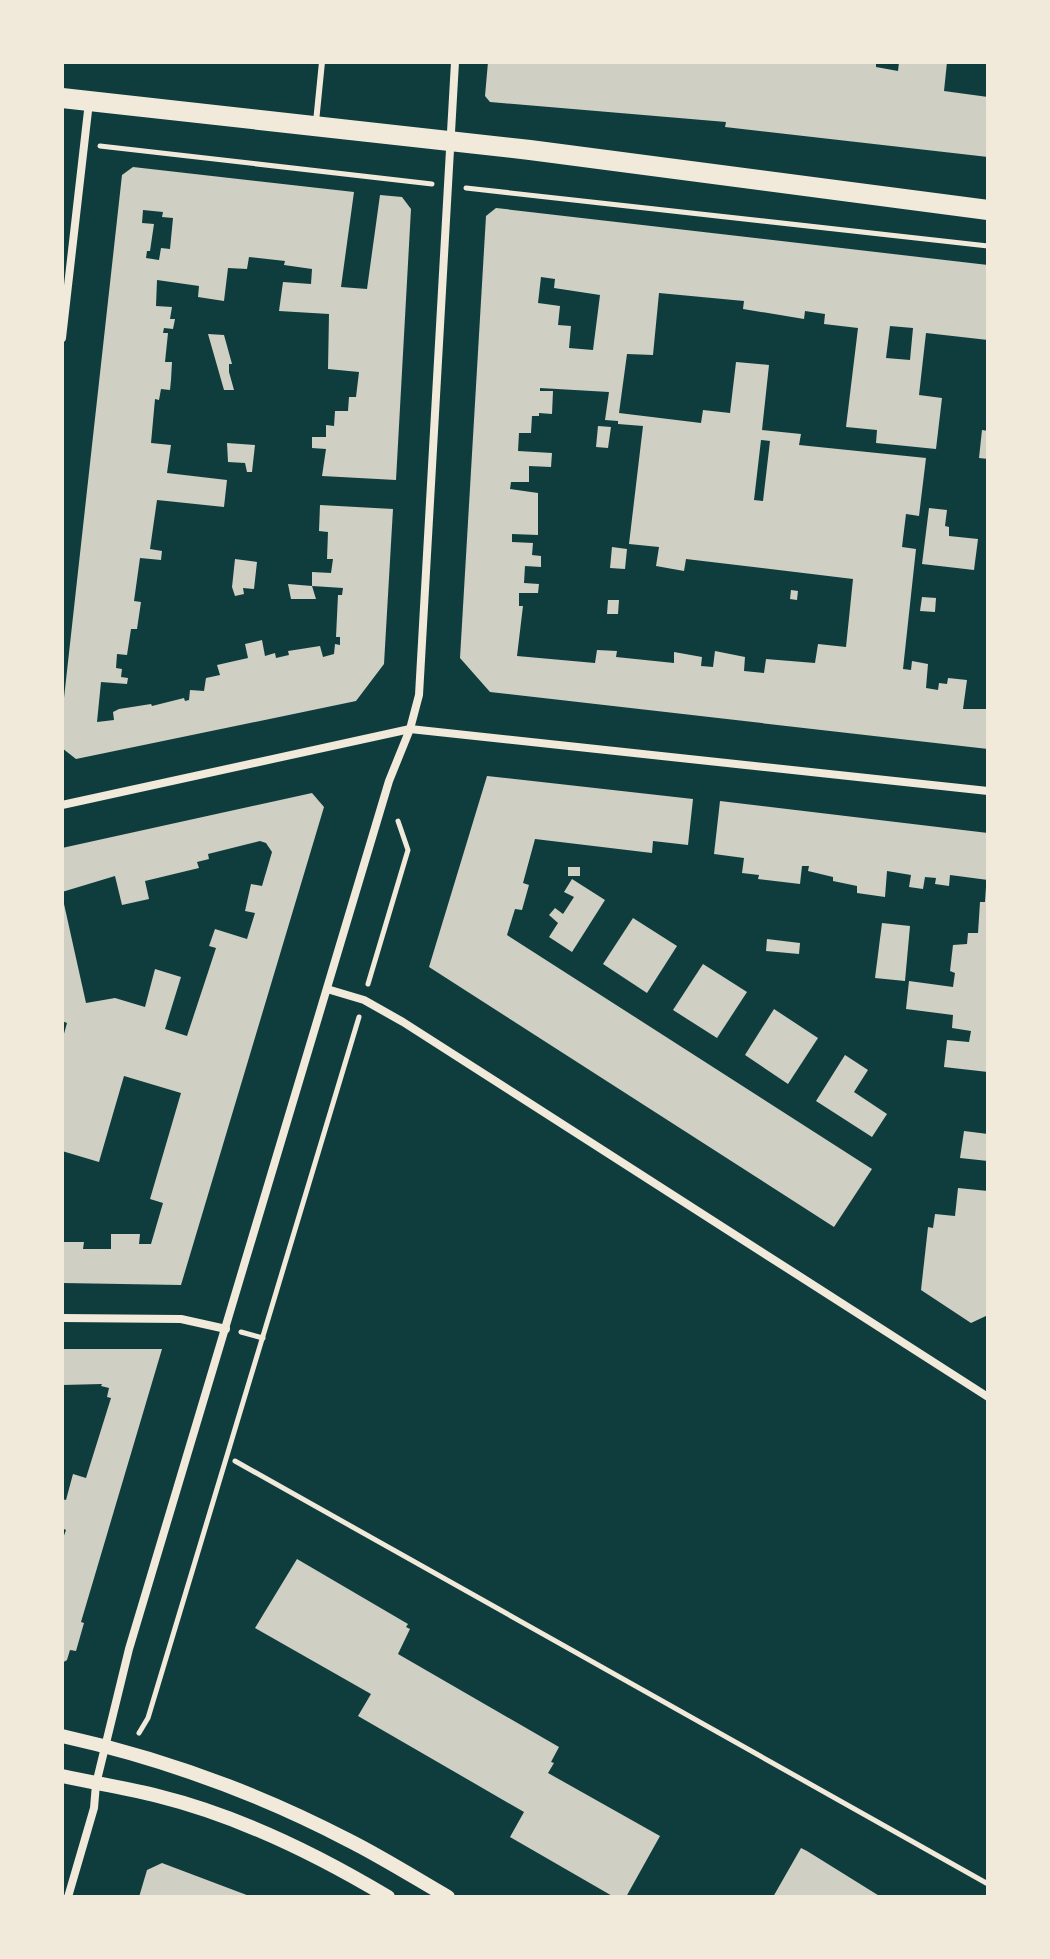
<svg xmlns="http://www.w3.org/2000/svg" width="1050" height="1959" font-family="'DM Sans',sans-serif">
  <rect width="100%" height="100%" fill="#0f3d3e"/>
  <g fill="#cfcfc3" fill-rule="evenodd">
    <path d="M 488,62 L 876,62 L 876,67 L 898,71 L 899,62 L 947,62 L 944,91 L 988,97 L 988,157 L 725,127 L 726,122 L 490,102 L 485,96 Z"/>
    <path d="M 133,167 L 354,192 L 341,287 L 367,289 L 380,195 L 402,197 L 411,209 L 396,480 L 322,476 L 326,449 L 312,448 L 312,437 L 326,437 L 326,425 L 334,426 L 335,411 L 348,411 L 349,397 L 356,397 L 359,372 L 328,369 L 329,314 L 279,311 L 283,282 L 311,284 L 312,269 L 284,265 L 285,261 L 249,257 L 247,269 L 228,268 L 224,301 L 198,297 L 199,286 L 157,280 L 156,306 L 172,307 L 170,319 L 175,319 L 173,329 L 164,328 L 163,333 L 168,333 L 165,362 L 172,362 L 171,380 L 170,390 L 161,389 L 159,400 L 155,399 L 151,443 L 171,445 L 167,473 L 227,480 L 224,507 L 157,500 L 150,549 L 162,551 L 161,560 L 140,558 L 134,601 L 141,602 L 137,629 L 131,629 L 127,655 L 117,654 L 116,668 L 122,669 L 121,677 L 128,678 L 127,684 L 101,682 L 97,722 L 114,720 L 113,712 L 119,709 L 151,704 L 152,706 L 184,698 L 185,701 L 189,700 L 190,690 L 204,691 L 206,678 L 220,675 L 217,665 L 248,658 L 245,644 L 262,640 L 265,656 L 275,653 L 276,658 L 289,655 L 288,651 L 320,646 L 323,657 L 334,654 L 335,644 L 340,645 L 340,637 L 336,637 L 338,595 L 342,595 L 343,588 L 312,586 L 312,572 L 331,573 L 333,559 L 327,559 L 328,532 L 319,531 L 320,505 L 393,509 L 384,664 L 356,701 L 76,759 L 62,748 L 62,716 L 122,175 ZM 143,210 L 163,212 L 162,217 L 173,218 L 170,249 L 161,248 L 159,260 L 146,258 L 147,251 L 150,251 L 154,224 L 142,223 Z"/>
    <path d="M 496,208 L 988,265 L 988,340 L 926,333 L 919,395 L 942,398 L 936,449 L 876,443 L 877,430 L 846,427 L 858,328 L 824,324 L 825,314 L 805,311 L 804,319 L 743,309 L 744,301 L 659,293 L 653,355 L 627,354 L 619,413 L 701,423 L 703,410 L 730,413 L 736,362 L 769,365 L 762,430 L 801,434 L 799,445 L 926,458 L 919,516 L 906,514 L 902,547 L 916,549 L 903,669 L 911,670 L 912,661 L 928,664 L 926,688 L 938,690 L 939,683 L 947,684 L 948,678 L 967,680 L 963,709 L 988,709 L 988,749 L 490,692 L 460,658 L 486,216 ZM 541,277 L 555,279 L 554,288 L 600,295 L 593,350 L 569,348 L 571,326 L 558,325 L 560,306 L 538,303 ZM 890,326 L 913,328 L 910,360 L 886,358 ZM 540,388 L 609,392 L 605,420 L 618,421 L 618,424 L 643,426 L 629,544 L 659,547 L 656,566 L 684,571 L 686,559 L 853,579 L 846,647 L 818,644 L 815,663 L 766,659 L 764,673 L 744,671 L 745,657 L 715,651 L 713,667 L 701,666 L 702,657 L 674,652 L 674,663 L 616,657 L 617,651 L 597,650 L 595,663 L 517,656 L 523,606 L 519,606 L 519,593 L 538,593 L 539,584 L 524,583 L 525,566 L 541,567 L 541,556 L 532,555 L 533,543 L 512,542 L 512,534 L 538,535 L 538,493 L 510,489 L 511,482 L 529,482 L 529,466 L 551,467 L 552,453 L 518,451 L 519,433 L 531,433 L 532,416 L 539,416 L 539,413 L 552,414 L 553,391 L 540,391 ZM 761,440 L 770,441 L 763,501 L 754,500 Z"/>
    <path d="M 208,334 L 224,335 L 232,364 L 229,364 L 229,372 L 234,390 L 224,390 Z"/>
    <path d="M 598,426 L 611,427 L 608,448 L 596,447 Z"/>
    <path d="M 982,430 L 988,431 L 988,459 L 979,458 Z"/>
    <path d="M 227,443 L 255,445 L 252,472 L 247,472 L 245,463 L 228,462 Z"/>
    <path d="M 929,508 L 947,510 L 945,526 L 949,527 L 949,536 L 978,539 L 974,570 L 922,564 Z"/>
    <path d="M 612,547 L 627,549 L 625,569 L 610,568 Z"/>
    <path d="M 235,559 L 257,562 L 254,589 L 243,588 L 244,594 L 235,596 L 232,587 Z"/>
    <path d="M 288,584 L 312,586 L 316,599 L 291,599 Z"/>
    <path d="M 791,590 L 798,591 L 797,600 L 790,599 Z"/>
    <path d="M 922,597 L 936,598 L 935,612 L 920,611 Z"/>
    <path d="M 608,600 L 619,600 L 618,614 L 607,614 Z"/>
    <path d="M 487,776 L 693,799 L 688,845 L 653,841 L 652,853 L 535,839 L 523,883 L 529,885 L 522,910 L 515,909 L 507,935 L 872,1169 L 834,1227 L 429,967 Z"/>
    <path d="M 312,793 L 324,807 L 181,1285 L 62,1283 L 62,1242 L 84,1242 L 83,1249 L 111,1249 L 111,1234 L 140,1234 L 139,1244 L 151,1244 L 163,1203 L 150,1199 L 181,1093 L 124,1076 L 99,1162 L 62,1151 L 62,1041 L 67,1023 L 62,1021 L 62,895 L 86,1003 L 115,998 L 145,1007 L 155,969 L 181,977 L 165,1029 L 187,1036 L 216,948 L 209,946 L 215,929 L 247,939 L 255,913 L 245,911 L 251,884 L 262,886 L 272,852 L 266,843 L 260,841 L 208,854 L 209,859 L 197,862 L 199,868 L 145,881 L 149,899 L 122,905 L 115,876 L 62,892 L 62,848 Z"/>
    <path d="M 720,801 L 988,833 L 988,880 L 950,875 L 949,886 L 935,884 L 936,878 L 925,877 L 923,889 L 909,887 L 911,875 L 887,871 L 885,897 L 857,893 L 857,886 L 833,881 L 833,877 L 808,871 L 809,866 L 802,866 L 800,884 L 758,879 L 759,875 L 742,873 L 744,858 L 714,854 Z"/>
    <rect x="568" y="867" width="12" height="9"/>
    <path d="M 572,879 L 605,900 L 572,952 L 549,937 L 558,923 L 549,915 L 555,908 L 563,914 L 574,897 L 564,892 Z"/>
    <path d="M 986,887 L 988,887 L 988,1072 L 944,1067 L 947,1040 L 969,1042 L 971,1031 L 952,1028 L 953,1015 L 906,1009 L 909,981 L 953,987 L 955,973 L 950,971 L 953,945 L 967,944 L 968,933 L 978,933 L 980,902 L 985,902 Z"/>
    <path d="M 633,918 L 677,946 L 647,993 L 603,964 Z"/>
    <path d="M 882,923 L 910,926 L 905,981 L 875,978 Z"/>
    <path d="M 767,939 L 800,943 L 799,954 L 766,951 Z"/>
    <path d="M 703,964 L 747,992 L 717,1038 L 673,1010 Z"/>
    <path d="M 774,1009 L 818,1038 L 788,1084 L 745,1055 Z"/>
    <path d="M 845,1055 L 868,1070 L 854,1092 L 887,1114 L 872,1137 L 816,1101 Z"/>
    <path d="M 964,1131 L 988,1134 L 988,1161 L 960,1158 Z"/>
    <path d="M 958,1188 L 988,1191 L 988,1315 L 971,1323 L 921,1290 L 928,1227 L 933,1228 L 935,1214 L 955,1216 Z"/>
    <path d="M 62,1349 L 162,1349 L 81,1622 L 84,1623 L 76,1651 L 70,1650 L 67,1660 L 62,1663 L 62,1541 L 66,1530 L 62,1528 L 62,1499 L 66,1500 L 73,1474 L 86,1478 L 111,1398 L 107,1397 L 109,1388 L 101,1386 L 102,1384 L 62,1385 Z"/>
    <path d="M 297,1559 L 408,1624 L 406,1627 L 410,1629 L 398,1654 L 559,1747 L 551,1762 L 554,1763 L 548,1773 L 660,1836 L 626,1897 L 614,1897 L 510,1837 L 524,1812 L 358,1716 L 371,1694 L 255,1628 Z"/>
    <path d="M 801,1848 L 807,1851 L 881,1897 L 773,1897 Z"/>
    <path d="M 162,1863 L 252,1897 L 139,1897 L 147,1870 Z"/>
  </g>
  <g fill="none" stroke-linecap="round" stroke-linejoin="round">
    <g stroke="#f1e9da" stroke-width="5">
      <path d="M 100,146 L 432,184"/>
      <path d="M 466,188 L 988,246"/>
      <path d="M 368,984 L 408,850 L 398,821"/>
      <path d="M 241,1332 L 263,1338"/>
      <path d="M 235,1461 L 988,1884"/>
      <path d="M 139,1733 L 148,1718 L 359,1017"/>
    </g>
    <path stroke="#f1e9da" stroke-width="6" d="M 316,122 L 322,62"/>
    <g stroke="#f1e9da" stroke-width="8">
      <path d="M 62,338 L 89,102"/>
      <path d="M 62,805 L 410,729 L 988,791"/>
      <path d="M 327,989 L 364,1000 L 403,1022 L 988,1397"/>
      <path d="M 62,1318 L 181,1319 L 226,1329"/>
      <path d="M 68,1897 L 94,1808 L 96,1784 L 129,1649 L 389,781 L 410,729 L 419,695 L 455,62"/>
    </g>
    <g stroke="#f1e9da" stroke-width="14">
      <path d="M 62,1736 C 161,1758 258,1793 348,1840 C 382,1857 415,1878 448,1897"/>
      <path d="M 62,1776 C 94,1783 127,1788 158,1796 C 239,1816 318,1855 388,1897"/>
    </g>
    <path stroke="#f1e9da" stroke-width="20" d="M 62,98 L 530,150 L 988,210"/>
  </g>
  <rect width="1050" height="1959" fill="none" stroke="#f1e9da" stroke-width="128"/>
</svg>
